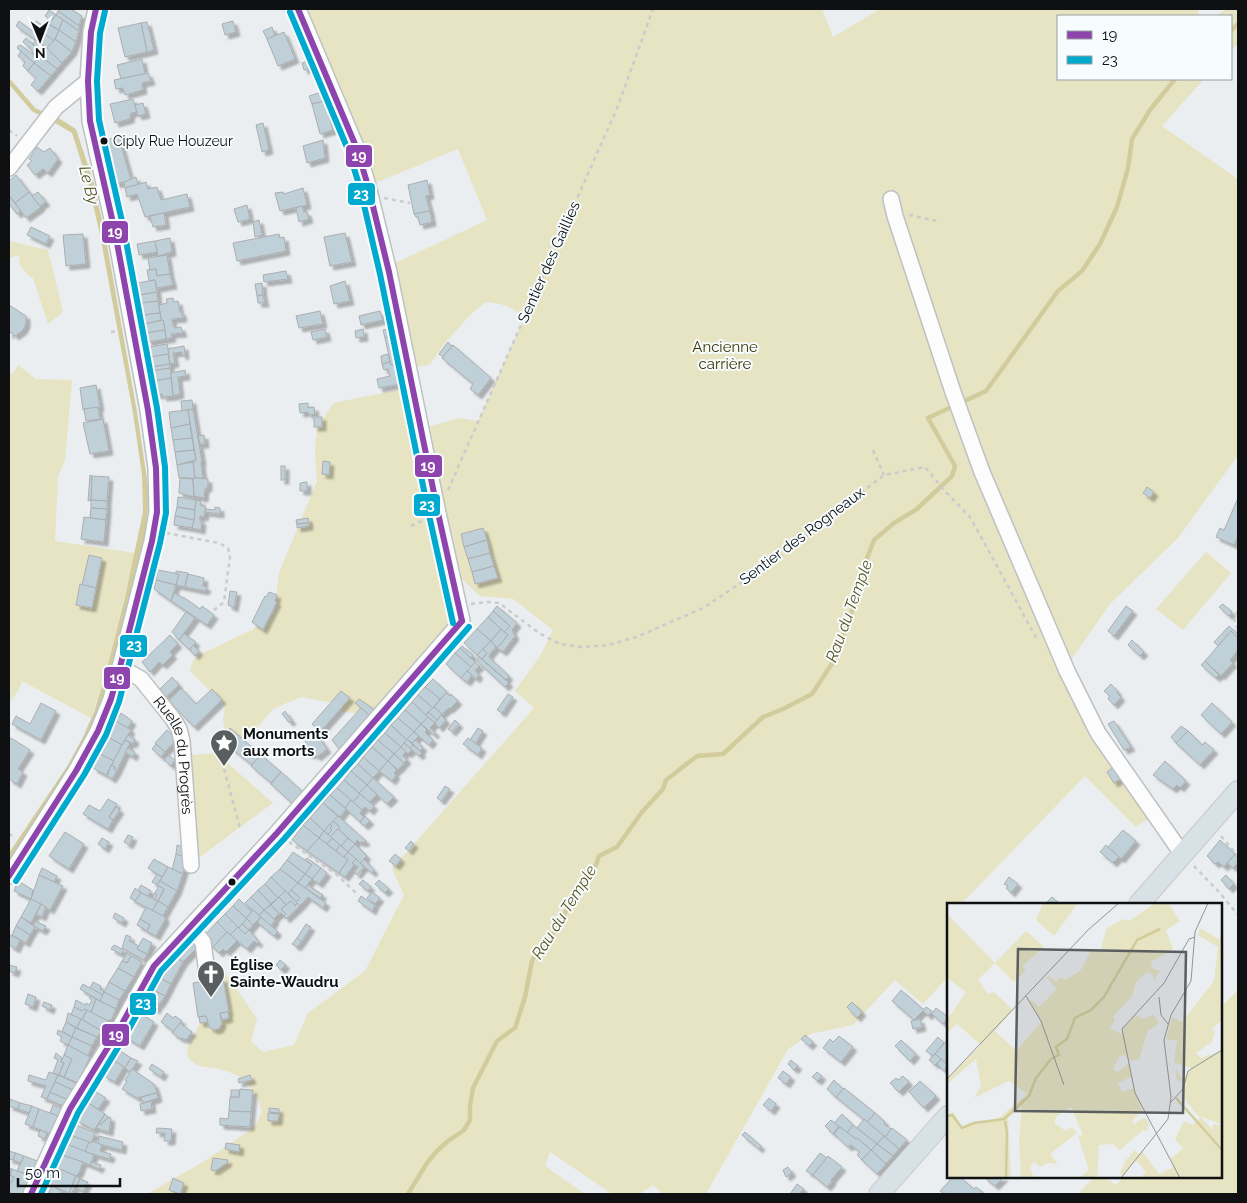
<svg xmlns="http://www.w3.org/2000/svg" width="1247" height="1203" font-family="Raleway,sans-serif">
  <defs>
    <filter id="shadow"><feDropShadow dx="4" dy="4" stdDeviation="1" flood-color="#0004"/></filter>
  </defs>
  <rect width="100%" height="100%" fill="#eaeef0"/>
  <g fill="#e7e4c3">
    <path d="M 313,9 L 822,9 L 833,37 L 880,9 L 1199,9 L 1198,16 L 1058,16 L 1058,79 L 1204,79 L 1162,126 L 1238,179 L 1238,458 L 1236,458 L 1178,538 L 1110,604 L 1069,663 L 1065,666 L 1154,815 L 1136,827 L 1085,776 L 961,904 L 948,904 L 948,977 L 923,1004 L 895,980 L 853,1025 L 811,1034 L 788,1049 L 706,1194 L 663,1194 L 653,1185 L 640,1194 L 612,1194 L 550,1152 L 545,1166 L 585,1194 L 147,1194 L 203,1162 L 247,1132 L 257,1123 L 262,1111 C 254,1087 245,1075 219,1069 C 205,1066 197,1069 187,1056 L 188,1046 L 200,1023 L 207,1022 L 208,1027 L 214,1030 L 219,1029 L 222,1024 L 222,1019 L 229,1018 C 226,1001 212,988 210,971 L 215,970 L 225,972 L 257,1019 L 251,1041 L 263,1052 L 294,1045 L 308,1013 L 365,971 L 404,895 L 392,869 L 534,708 L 515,691 L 540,656 L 553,630 L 513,599 L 480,596 L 457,575 L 462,621 L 371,726 L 355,713 L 342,712 L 334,703 L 301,697 L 273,709 L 251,735 L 245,738 L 225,732 L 223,720 L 225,706 L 190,671 L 193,660 L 201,654 L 252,630 L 274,613 L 279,573 L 317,481 L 315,450 L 317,429 L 333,403 L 413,387 L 421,429 L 460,418 L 478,421 L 524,318 C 514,307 501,303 486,302 L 472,313 L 445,343 L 430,364 L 424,366 L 409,368 L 387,267 L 487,220 L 458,149 L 368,186 L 302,15 Z"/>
    <path d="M 1226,9 L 1238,9 L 1238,44 L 1231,50 L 1231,16 L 1216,16 Z"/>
    <path d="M 9,241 L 48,250 L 63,312 L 48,324 L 33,278 C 23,272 19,267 19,255 L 9,258 Z"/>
    <path d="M 18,365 L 36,379 L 72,380 L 65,460 L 58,476 L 55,541 L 135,553 L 105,676 L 91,718 L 22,681 L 18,691 L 9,703 L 9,375 L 14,372 Z"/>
    <path d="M 1206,552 L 1231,573 L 1183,630 L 1156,609 Z"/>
    <path d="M 216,753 L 273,803 L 196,860 L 191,755 Z"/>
    <path d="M 1238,990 L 1238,1194 L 1078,1194 L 1094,1177 L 1104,1177 L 1116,1185 L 1124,1177 L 1221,1177 L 1221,1007 Z"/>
  </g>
  <path fill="#d2cc9c" d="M 52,114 L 76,129 L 94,184 L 105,234 L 137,412 L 149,493 L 146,532 L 110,677 L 99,713 L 91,735 L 9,864 L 9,853 L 68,765 L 83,737 L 94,712 L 105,676 L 125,597 L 143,512 L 142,475 L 133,413 L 100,235 L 89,186 L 72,133 L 48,119 Z"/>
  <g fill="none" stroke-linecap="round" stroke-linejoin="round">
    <g stroke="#d2cc9c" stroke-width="4.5">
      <path d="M 1231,30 L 1238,24"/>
      <path d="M 9,81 L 34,110 L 45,115"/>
      <path d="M 408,1194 L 427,1163 L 437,1151 L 448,1141 L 464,1130 L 470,1120 L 470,1106 L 473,1088 L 497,1041 L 515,1028 L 525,997 L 532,961 L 538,950 L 556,930 L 566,911 L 574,901 L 583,880 L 596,865 L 599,856 L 617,847 L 642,812 L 663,789 L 666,780 L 697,756 L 723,754 L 763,717 L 783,709 L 812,694 L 833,662 L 862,584 L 864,566 L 874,540 L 894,523 L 917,509 L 952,476 L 955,466 L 928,418 L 986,391 L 1058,291 L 1082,271 L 1100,244 L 1117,207 L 1128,168 L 1132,139 L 1150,110 L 1175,79"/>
    </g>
  </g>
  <g fill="#c0d0d8" stroke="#abaeb0" filter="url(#shadow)">
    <path d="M 60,9 L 71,9 L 82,16 L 79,26 L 58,11 Z"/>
    <path d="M 49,10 L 56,15 L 51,21 L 45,16 Z"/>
    <path d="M 58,11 L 79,26 L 79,31 L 56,15 Z"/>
    <path d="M 56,15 L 63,20 L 59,30 L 49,24 Z"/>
    <path d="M 63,20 L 79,31 L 76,42 L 59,30 Z"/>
    <path d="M 19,21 L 38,35 L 40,30 L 54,41 L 47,48 L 16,26 Z"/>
    <path d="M 36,21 L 47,28 L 48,24 L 59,30 L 54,41 L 34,25 Z"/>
    <path d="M 233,21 L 236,32 L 225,35 L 222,24 Z"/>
    <path d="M 147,22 L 154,50 L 147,52 L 141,23 Z"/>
    <path d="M 141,23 L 147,52 L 125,57 L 118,28 Z"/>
    <path d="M 272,27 L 275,36 L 267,39 L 263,31 Z"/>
    <path d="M 59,30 L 76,42 L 72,52 L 55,39 Z"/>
    <path d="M 284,32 L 295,59 L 278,66 L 267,39 Z"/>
    <path d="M 26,38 L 33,44 L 40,56 L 34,63 L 17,48 L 19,45 L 22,46 L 34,55 L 30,48 L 23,42 Z"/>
    <path d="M 55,39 L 72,52 L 62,63 L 47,48 Z"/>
    <path d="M 36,40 L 47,48 L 41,56 L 33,44 Z"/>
    <path d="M 47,48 L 62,63 L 57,69 L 41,56 Z"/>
    <path d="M 21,51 L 34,63 L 28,71 L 23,66 L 25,62 L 18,56 Z"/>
    <path d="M 40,56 L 57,69 L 51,76 L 34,63 Z"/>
    <path d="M 142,59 L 145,74 L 121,79 L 117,65 Z"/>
    <path d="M 313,59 L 315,66 L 304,70 L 302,63 Z"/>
    <path d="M 34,63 L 51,76 L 38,91 L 31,85 L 36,78 L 28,71 Z"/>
    <path d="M 148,73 L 151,81 L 142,83 L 143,90 L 125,95 L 123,88 L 116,89 L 114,80 Z"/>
    <path d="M 322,92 L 325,101 L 312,104 L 309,96 Z"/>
    <path d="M 133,99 L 137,112 L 131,113 L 130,119 L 115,123 L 110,104 Z"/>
    <path d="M 325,101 L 333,130 L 320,134 L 312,104 Z"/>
    <path d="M 143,103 L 146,114 L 138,116 L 135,105 Z"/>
    <path d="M 340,120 L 343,128 L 333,130 L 331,123 Z"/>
    <path d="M 263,123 L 269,150 L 262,152 L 256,125 Z"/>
    <path d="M 124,136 L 125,140 L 120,141 L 131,180 L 116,184 L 106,140 Z"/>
    <path d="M 323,140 L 325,158 L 307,163 L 303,146 Z"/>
    <path d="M 37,147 L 44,152 L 50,148 L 58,159 L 48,173 L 43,169 L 35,175 L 27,165 L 32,161 L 29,159 Z"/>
    <path d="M 16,175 L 29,192 L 15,203 L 9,195 L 9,181 Z"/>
    <path d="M 136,177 L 138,185 L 125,188 L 124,182 Z"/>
    <path d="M 427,180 L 430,195 L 426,196 L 430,211 L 414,214 L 408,185 Z"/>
    <path d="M 146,182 L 148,189 L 157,187 L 161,200 L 187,194 L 190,207 L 145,217 L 137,194 L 127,197 L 125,188 Z"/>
    <path d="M 303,188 L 307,205 L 280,211 L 275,193 L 283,192 L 284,194 Z"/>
    <path d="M 29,192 L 41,207 L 26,218 L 15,203 Z"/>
    <path d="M 38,192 L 46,202 L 40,206 L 32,196 Z"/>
    <path d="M 10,197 L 21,211 L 17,214 L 9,204 L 9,198 Z"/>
    <path d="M 247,205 L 250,219 L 238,222 L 234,209 Z"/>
    <path d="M 302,206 L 304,212 L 307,212 L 309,219 L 299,222 L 296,208 Z"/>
    <path d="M 430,211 L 432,222 L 420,225 L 418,217 L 416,217 L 414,214 Z"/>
    <path d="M 164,213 L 166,225 L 153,227 L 150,216 Z"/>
    <path d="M 259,220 L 262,235 L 255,237 L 253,222 Z"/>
    <path d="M 31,227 L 50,236 L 46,244 L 27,235 Z"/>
    <path d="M 345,233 L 352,262 L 330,266 L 324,237 Z"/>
    <path d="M 83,234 L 86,264 L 66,266 L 63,235 Z"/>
    <path d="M 279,234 L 280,238 L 284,237 L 286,251 L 237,261 L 233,243 Z"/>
    <path d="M 170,238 L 172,252 L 158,256 L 155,241 Z"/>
    <path d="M 155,241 L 157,252 L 139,255 L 137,244 Z"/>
    <path d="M 167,255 L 170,274 L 157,276 L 156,269 L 150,270 L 148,258 Z"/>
    <path d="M 156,269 L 157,276 L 170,274 L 173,285 L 157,288 L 155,280 L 149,281 L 147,270 Z"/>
    <path d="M 286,271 L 288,279 L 264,282 L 263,275 Z"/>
    <path d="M 155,280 L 157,292 L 140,295 L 137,283 Z"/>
    <path d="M 345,281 L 350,301 L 334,304 L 330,286 Z"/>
    <path d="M 262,283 L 263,295 L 257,296 L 255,284 Z"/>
    <path d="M 157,292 L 158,301 L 141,303 L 140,295 Z"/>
    <path d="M 263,295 L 265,303 L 258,303 L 257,296 Z"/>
    <path d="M 173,298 L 174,302 L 178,301 L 180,312 L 182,312 L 183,318 L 172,319 L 173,325 L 175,328 L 181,327 L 183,333 L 171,334 L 172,338 L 166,339 L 163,320 L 161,320 L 159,305 L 167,303 L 166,299 Z"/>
    <path d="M 158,301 L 160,313 L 143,315 L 141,303 Z"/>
    <path d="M 9,305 L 26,316 L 26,324 L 23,330 L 15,336 L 11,332 L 9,335 Z"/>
    <path d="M 320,311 L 323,324 L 299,328 L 296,316 Z"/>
    <path d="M 380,311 L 383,320 L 361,325 L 359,316 Z"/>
    <path d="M 160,313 L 161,320 L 145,324 L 143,315 Z"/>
    <path d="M 163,320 L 165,330 L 146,333 L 145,324 Z"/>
    <path d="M 393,328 L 394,335 L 385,338 L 383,330 Z"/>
    <path d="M 325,329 L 327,337 L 313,340 L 311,332 Z"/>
    <path d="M 363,329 L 364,337 L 356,338 L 355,331 Z"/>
    <path d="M 165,330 L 166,339 L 148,342 L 146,333 Z"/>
    <path d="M 394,335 L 400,363 L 391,365 L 385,338 Z"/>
    <path d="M 448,342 L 452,346 L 443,357 L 439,354 Z"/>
    <path d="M 167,344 L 169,354 L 150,357 L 148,347 Z"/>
    <path d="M 453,345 L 491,378 L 478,395 L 470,389 L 473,384 L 442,358 Z"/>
    <path d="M 184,346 L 185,355 L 182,356 L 182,352 L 173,353 L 175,363 L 170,364 L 168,349 Z"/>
    <path d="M 168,354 L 170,364 L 152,367 L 150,357 Z"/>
    <path d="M 388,354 L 390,362 L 382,364 L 381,356 Z"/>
    <path d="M 390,362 L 391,365 L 400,363 L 405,383 L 379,388 L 377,379 L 390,376 L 388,369 L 384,370 L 382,364 Z"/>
    <path d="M 170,364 L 170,368 L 152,371 L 152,367 Z"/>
    <path d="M 170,368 L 172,378 L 154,381 L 152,371 Z"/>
    <path d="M 185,370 L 186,376 L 178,377 L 180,394 L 173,396 L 171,373 Z"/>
    <path d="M 171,378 L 173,396 L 163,397 L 162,394 L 157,395 L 154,381 Z"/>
    <path d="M 96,385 L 100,407 L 83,410 L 80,388 Z"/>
    <path d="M 192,400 L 193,409 L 182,411 L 181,401 Z"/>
    <path d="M 308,403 L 308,408 L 314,407 L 315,414 L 309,415 L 308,412 L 300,413 L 299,404 Z"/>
    <path d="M 98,407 L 100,419 L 86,421 L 84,409 Z"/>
    <path d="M 193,409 L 202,461 L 201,461 L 203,478 L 195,478 L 193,462 L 196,460 L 188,410 Z"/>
    <path d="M 188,410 L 190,424 L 171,428 L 169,412 Z"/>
    <rect x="314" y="417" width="8" height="10"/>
    <path d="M 103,419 L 109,451 L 90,454 L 83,423 Z"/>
    <path d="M 190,424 L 192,438 L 173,440 L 171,428 Z"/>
    <path d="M 204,435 L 205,444 L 200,444 L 198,436 Z"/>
    <path d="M 192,438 L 194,450 L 175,452 L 173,440 Z"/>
    <path d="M 194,450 L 196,460 L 177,465 L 175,452 Z"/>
    <path d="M 323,461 L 330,462 L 329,475 L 322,474 Z"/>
    <path d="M 193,462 L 195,478 L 179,478 L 177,465 Z"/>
    <rect x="281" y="466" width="4" height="14"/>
    <path d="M 90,475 L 92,476 L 91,500 L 88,501 Z"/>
    <path d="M 92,476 L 109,477 L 107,501 L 91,500 Z"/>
    <path d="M 180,478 L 193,479 L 194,497 L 179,493 Z"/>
    <path d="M 195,478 L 208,479 L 208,487 L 205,489 L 204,498 L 194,496 L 193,479 Z"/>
    <path d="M 307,482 L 307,491 L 300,491 L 300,483 Z"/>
    <path d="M 1147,487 L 1154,492 L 1150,498 L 1143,493 Z"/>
    <path d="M 178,497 L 196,500 L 195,510 L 177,507 Z"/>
    <path d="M 1238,498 L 1238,536 L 1234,545 L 1216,537 L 1220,528 L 1224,530 Z"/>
    <path d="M 91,500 L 107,501 L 107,509 L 91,508 Z"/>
    <path d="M 196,500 L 201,501 L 200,505 L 206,507 L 204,517 L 200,516 L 200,521 L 202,521 L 201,530 L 192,528 Z"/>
    <path d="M 177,507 L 195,510 L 194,520 L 175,516 Z"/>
    <path d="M 215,507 L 220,508 L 220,514 L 205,512 L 205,509 L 215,510 Z"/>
    <path d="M 91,508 L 107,509 L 106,520 L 90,518 Z"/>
    <path d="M 175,516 L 194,520 L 192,528 L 174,525 Z"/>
    <path d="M 84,517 L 106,520 L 104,542 L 81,539 Z"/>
    <path d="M 308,518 L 309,523 L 297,524 L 296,520 Z"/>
    <path d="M 309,523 L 309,526 L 297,528 L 297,524 Z"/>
    <path d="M 483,528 L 487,540 L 464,547 L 461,534 Z"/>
    <path d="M 487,540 L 490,553 L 468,559 L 464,547 Z"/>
    <path d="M 490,553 L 494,566 L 472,572 L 468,559 Z"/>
    <path d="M 89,555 L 102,558 L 96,588 L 82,585 Z"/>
    <path d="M 494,566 L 498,578 L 475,584 L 472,572 Z"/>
    <path d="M 158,570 L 179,574 L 176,585 L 156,580 Z"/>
    <path d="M 176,571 L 188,573 L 185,587 L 176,585 L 179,574 L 176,574 Z"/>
    <path d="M 188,574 L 204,578 L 203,586 L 207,587 L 205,591 L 185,587 Z"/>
    <path d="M 156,580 L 176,585 L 171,601 L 154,589 Z"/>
    <path d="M 80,584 L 96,588 L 92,608 L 76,605 Z"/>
    <path d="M 230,591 L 237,592 L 234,608 L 228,605 Z"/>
    <path d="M 269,592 L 277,595 L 275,601 L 277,602 L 263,630 L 252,622 L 265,596 L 266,597 Z"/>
    <path d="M 174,593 L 186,599 L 200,609 L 202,606 L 214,615 L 207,625 L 171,601 Z"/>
    <path d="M 1223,604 L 1232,612 L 1229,616 L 1219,607 Z"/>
    <path d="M 497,606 L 517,623 L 512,630 L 515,636 L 503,652 L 497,648 L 508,635 L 504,632 L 510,626 L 493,611 Z"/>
    <path d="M 1126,606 L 1133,611 L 1114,636 L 1108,631 Z"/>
    <path d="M 493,611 L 510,626 L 504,632 L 488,617 Z"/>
    <path d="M 186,612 L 195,618 L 179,640 L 172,632 Z"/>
    <path d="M 488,617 L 501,629 L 491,641 L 477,629 Z"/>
    <path d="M 1229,626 L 1238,634 L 1238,638 L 1231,631 L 1218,646 L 1214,642 Z"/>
    <path d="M 477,629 L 491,641 L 477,655 L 464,643 Z"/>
    <path d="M 501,629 L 508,635 L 497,648 L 491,641 Z"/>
    <path d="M 1231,631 L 1238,638 L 1238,650 L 1230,660 L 1233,663 L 1221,676 L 1205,661 Z"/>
    <path d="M 184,634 L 196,642 L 190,650 L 179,640 Z"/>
    <path d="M 170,635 L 178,644 L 170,652 L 173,655 L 163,665 L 159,662 L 150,672 L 142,662 Z"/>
    <path d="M 1132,640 L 1144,652 L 1140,656 L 1128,645 Z"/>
    <path d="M 491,641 L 496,647 L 490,654 L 489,657 L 509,676 L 506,680 L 482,659 L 487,653 L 483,649 Z"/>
    <path d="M 193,645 L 199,651 L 195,656 L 190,650 Z"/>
    <path d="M 462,646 L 473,655 L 471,658 L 460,648 Z"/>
    <path d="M 460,648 L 475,662 L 471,667 L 455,653 Z"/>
    <path d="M 483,649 L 487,653 L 482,659 L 477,655 Z"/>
    <path d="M 455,653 L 471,667 L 461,678 L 446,664 Z"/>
    <path d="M 479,657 L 509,683 L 505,687 L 477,661 Z"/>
    <path d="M 1205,661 L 1219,675 L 1216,678 L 1201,665 Z"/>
    <path d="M 475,662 L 480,666 L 475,670 L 479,675 L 476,679 L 467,671 Z"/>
    <path d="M 467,671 L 472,675 L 467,682 L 461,678 Z"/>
    <path d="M 172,677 L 179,685 L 166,697 L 159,690 Z"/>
    <path d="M 433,679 L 447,692 L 440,699 L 425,687 Z"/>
    <path d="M 1111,684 L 1118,692 L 1117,693 L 1121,697 L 1114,705 L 1108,699 L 1110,696 L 1104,691 Z"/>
    <path d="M 425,687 L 440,699 L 433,708 L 418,695 Z"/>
    <path d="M 181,688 L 196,704 L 212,689 L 222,700 L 194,727 L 169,701 Z"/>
    <path d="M 341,691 L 350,698 L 320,732 L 312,724 Z"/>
    <path d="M 446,693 L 450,696 L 451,694 L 458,701 L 450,709 L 449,708 L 442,714 L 434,707 Z"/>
    <path d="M 508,694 L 513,697 L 502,713 L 497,710 Z"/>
    <path d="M 418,695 L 433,708 L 426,715 L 412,702 Z"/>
    <path d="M 359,699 L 375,710 L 370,716 L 355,703 Z"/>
    <path d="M 412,702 L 428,717 L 421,724 L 405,710 Z"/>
    <path d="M 41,703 L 56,711 L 41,740 L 12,724 L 16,716 L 30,724 Z"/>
    <path d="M 1212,703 L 1232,722 L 1221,734 L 1201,715 Z"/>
    <path d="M 434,707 L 442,714 L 437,720 L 428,712 Z"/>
    <path d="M 361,708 L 370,716 L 340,750 L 332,740 Z"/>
    <path d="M 405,710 L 421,724 L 414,732 L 398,718 Z"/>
    <path d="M 285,711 L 292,721 L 289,722 L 282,714 Z"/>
    <path d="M 428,712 L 437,720 L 435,723 L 426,715 Z"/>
    <path d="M 121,713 L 132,721 L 128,728 L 116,721 Z"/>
    <path d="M 441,715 L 446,720 L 439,728 L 435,723 Z"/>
    <path d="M 428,717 L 435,723 L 430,728 L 436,733 L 434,735 L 421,724 Z"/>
    <path d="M 398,718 L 414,732 L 407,740 L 391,725 Z"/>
    <path d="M 455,720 L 459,724 L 452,732 L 448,729 Z"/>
    <path d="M 116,721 L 131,730 L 122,745 L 108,737 Z"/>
    <path d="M 1114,721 L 1131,747 L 1124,750 L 1108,724 Z"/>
    <path d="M 421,724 L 427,730 L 425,732 L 433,740 L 429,745 L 414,732 Z"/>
    <path d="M 391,725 L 407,740 L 401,747 L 385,733 Z"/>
    <path d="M 1181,726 L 1188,731 L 1176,743 L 1171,737 Z"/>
    <path d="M 230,728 L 261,755 L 252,765 L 225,743 Z"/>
    <path d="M 478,728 L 483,731 L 475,744 L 470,740 Z"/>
    <path d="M 167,730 L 177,739 L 165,752 L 155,743 Z"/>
    <path d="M 307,731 L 312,740 L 318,736 L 327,749 L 317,757 L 314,754 L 311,755 L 307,753 L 303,745 L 306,742 L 302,735 Z"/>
    <path d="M 1188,731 L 1202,745 L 1205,742 L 1214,750 L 1200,765 L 1176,743 Z"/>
    <path d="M 414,732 L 419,736 L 412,743 L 407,739 Z"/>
    <path d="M 385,733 L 401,747 L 394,754 L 378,740 Z"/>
    <path d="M 128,735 L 135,739 L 133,744 L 125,740 Z"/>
    <path d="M 108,737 L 122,745 L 114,761 L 100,754 Z"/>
    <path d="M 11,738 L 30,750 L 18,769 L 23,772 L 17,784 L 9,779 L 9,741 Z"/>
    <path d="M 468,738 L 482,748 L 478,755 L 463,744 Z"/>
    <path d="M 407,739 L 413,745 L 410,748 L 404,743 Z"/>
    <path d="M 125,740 L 130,743 L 117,771 L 114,769 L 115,767 L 111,765 Z"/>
    <path d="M 378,740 L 394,754 L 388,761 L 372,747 Z"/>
    <path d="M 415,740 L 423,747 L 420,751 L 412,743 Z"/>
    <path d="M 404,743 L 412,750 L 408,754 L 401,747 Z"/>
    <path d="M 156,744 L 165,752 L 161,757 L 152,749 Z"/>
    <path d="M 413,745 L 422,753 L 419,756 L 410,748 Z"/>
    <path d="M 372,747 L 388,761 L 379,771 L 363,757 Z"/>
    <path d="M 401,747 L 406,752 L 403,755 L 407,760 L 404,763 L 394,754 Z"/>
    <path d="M 128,748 L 135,752 L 133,757 L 125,752 Z"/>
    <path d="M 100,754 L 114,761 L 106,775 L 93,768 Z"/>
    <path d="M 394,754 L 404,763 L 398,770 L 388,761 Z"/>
    <path d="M 168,755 L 175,760 L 171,766 L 164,760 Z"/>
    <path d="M 261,755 L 281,772 L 271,783 L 251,766 Z"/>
    <path d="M 363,757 L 379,771 L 373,778 L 358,764 Z"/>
    <path d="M 388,761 L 397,770 L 394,773 L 396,775 L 392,781 L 379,771 Z"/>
    <path d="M 1165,761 L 1186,781 L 1180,788 L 1177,785 L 1173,789 L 1153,775 Z"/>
    <path d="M 358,764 L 373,778 L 367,785 L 351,771 Z"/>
    <path d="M 111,765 L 115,767 L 114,769 L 117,771 L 112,779 L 107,776 Z"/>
    <path d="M 1115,766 L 1122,778 L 1114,783 L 1107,772 Z"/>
    <path d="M 351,771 L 367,785 L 359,793 L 344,780 Z"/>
    <path d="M 281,772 L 303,792 L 293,804 L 271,784 Z"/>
    <path d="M 373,778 L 394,797 L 387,804 L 367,785 Z"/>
    <path d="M 344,780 L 360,794 L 353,802 L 337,788 Z"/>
    <path d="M 367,785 L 377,795 L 369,802 L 359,793 Z"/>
    <path d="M 445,786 L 450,789 L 441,801 L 437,798 Z"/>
    <path d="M 337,788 L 351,800 L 345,808 L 330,795 Z"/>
    <path d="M 360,794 L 374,806 L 370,811 L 365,807 L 362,810 L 353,802 Z"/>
    <path d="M 330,795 L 346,809 L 340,817 L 323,803 Z"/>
    <path d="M 108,799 L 117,804 L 109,817 L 113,820 L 108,829 L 83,814 L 89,805 L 100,811 Z"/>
    <path d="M 351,800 L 362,810 L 360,813 L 364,817 L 360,822 L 345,808 Z"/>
    <path d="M 323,803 L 338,816 L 324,831 L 310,818 Z"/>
    <path d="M 116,807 L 120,810 L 113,820 L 109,817 Z"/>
    <path d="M 338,816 L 366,841 L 364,843 L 362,842 L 360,843 L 357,840 L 355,844 L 338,829 L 340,827 L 333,821 Z"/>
    <path d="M 365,816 L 370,821 L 364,826 L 360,822 Z"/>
    <path d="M 310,818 L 324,831 L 319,838 L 303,825 Z"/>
    <path d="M 333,821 L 340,827 L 330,837 L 328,834 L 332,830 L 330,828 L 332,826 L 330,824 Z"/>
    <path d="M 330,824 L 332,826 L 330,828 L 332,830 L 328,834 L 324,831 Z"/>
    <path d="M 303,825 L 319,838 L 307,851 L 292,840 Z"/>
    <path d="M 338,829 L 348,838 L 341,846 L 330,837 Z"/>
    <path d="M 1123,830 L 1136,841 L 1121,859 L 1108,847 Z"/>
    <path d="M 324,831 L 332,838 L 327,844 L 319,838 Z"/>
    <path d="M 65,832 L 84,844 L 69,869 L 49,856 Z"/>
    <path d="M 128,835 L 133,837 L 129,845 L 124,842 Z"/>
    <path d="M 102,838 L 109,842 L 105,849 L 98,844 Z"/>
    <path d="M 319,838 L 348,860 L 339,873 L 307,851 Z"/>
    <path d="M 332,838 L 340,845 L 336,851 L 327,844 Z"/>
    <path d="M 348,838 L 355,844 L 348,852 L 341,846 Z"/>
    <path d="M 1220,840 L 1235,854 L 1224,867 L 1218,862 L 1215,864 L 1207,856 Z"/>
    <path d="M 411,841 L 414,844 L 409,851 L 405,848 Z"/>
    <path d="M 355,844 L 367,856 L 360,863 L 348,852 Z"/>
    <path d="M 177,845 L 188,849 L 187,858 L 176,854 Z"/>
    <path d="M 340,845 L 348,852 L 344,857 L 336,851 Z"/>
    <path d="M 1106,845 L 1119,857 L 1113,863 L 1100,852 Z"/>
    <path d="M 293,852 L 312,865 L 305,874 L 287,860 Z"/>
    <path d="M 348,852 L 356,859 L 352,863 L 354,865 L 345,877 L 339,873 L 348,860 L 344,857 Z"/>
    <path d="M 176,854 L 187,858 L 183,874 L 172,870 Z"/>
    <path d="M 395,854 L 401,859 L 396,866 L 389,861 Z"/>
    <path d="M 1235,854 L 1238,858 L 1238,863 L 1233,868 L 1227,863 Z"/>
    <path d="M 307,858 L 321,868 L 312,879 L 305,874 L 312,865 L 305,860 Z"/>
    <path d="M 154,859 L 168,867 L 162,877 L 148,868 Z"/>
    <path d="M 356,859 L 364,867 L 357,875 L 354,872 L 358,867 L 352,863 Z"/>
    <path d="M 364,859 L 374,870 L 372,873 L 360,863 Z"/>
    <path d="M 287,860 L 305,874 L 298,883 L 280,869 Z"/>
    <path d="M 168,867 L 183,874 L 177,891 L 160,881 Z"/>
    <path d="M 42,868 L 57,876 L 54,882 L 39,875 Z"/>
    <path d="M 321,868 L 327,873 L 319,884 L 312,879 Z"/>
    <path d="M 280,869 L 298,883 L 287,894 L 271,877 Z"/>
    <path d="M 157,874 L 162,877 L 157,885 L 152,882 Z"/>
    <path d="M 305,874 L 312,879 L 305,888 L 298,883 Z"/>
    <path d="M 39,875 L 63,886 L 50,910 L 31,899 Z"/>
    <path d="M 1226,875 L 1234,884 L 1229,889 L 1221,880 Z"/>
    <path d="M 271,877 L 285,891 L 278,898 L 265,884 Z"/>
    <path d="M 1009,877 L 1018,884 L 1011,893 L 1006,888 L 1008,886 L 1004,884 Z"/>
    <path d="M 363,880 L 371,887 L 368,891 L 359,884 Z"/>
    <path d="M 379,880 L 389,889 L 385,893 L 375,884 Z"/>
    <path d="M 18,881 L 33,890 L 31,899 L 14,891 Z"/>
    <path d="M 160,881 L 177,891 L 168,907 L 158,901 L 164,889 L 157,885 Z"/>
    <path d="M 298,883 L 326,903 L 323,908 L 308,897 L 300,906 L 297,903 L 295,906 L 291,901 L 286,905 L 279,897 L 285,891 L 296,902 L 300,898 L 291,890 Z"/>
    <path d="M 265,884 L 278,898 L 271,904 L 258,890 Z"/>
    <path d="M 141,885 L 151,891 L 147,897 L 138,890 Z"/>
    <path d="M 308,885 L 323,895 L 320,898 L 305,888 Z"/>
    <path d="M 159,886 L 164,889 L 158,901 L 154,899 L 157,895 L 154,894 Z"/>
    <path d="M 135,888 L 141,893 L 135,901 L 130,898 Z"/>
    <path d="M 258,890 L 271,904 L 264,910 L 251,897 Z"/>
    <path d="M 291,890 L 300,898 L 296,902 L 288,893 Z"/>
    <path d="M 372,892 L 380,898 L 375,904 L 367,898 Z"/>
    <path d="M 141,893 L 158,901 L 152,911 L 135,901 Z"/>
    <path d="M 361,896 L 375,905 L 372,911 L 358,901 Z"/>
    <path d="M 251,897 L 264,910 L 259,916 L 245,903 Z"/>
    <path d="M 279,897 L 286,905 L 281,909 L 286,914 L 284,916 L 281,913 L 279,914 L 271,905 Z"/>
    <path d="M 1052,897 L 1059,903 L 1045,904 Z"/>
    <path d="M 31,899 L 41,904 L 31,923 L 21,917 Z"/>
    <path d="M 239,899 L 252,912 L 246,918 L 233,906 Z"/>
    <path d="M 158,901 L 168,907 L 163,916 L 152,911 Z"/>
    <path d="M 291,901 L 295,906 L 297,903 L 300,906 L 286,919 L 284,916 L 286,914 L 281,909 Z"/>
    <path d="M 41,904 L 46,907 L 42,917 L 36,914 Z"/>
    <path d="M 271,905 L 279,914 L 274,919 L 264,910 Z"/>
    <path d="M 233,906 L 247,919 L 239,928 L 225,914 Z"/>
    <path d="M 146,907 L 165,917 L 165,920 L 156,936 L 147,931 L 150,925 L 140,919 Z"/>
    <path d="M 253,910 L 261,917 L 253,925 L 246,918 Z"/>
    <path d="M 264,910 L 275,920 L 271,926 L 259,916 Z"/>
    <path d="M 115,913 L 124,918 L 122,923 L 113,918 Z"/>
    <path d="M 225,914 L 238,927 L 230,935 L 217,922 Z"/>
    <path d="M 21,917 L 35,927 L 30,935 L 16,926 Z"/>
    <path d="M 261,917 L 278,932 L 274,936 L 257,922 Z"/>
    <path d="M 140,919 L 150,925 L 147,931 L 137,925 Z"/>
    <path d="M 247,919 L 253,925 L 249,930 L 242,924 Z"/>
    <path d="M 35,921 L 46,926 L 43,931 L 33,926 Z"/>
    <path d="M 217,922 L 227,932 L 213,947 L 204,940 L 203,937 Z"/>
    <path d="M 242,924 L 249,930 L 245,934 L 239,928 Z"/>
    <path d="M 306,924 L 311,927 L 301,942 L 297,938 Z"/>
    <path d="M 16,926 L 30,935 L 26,943 L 12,935 Z"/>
    <path d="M 238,927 L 245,934 L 249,930 L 259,942 L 257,944 L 254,941 L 247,949 L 230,935 Z"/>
    <path d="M 227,932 L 237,941 L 226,952 L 223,949 L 219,953 L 213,947 Z"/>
    <path d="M 10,935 L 20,940 L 16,949 L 9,945 Z"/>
    <path d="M 126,935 L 131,937 L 129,941 L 139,946 L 137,949 L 147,954 L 144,960 L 122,948 Z"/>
    <path d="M 143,938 L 152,943 L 147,954 L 137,949 Z"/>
    <path d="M 191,938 L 202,943 L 183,962 L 174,956 Z"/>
    <path d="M 297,938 L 301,942 L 297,947 L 292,944 Z"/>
    <path d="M 114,945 L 124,950 L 121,954 L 111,949 Z"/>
    <path d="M 127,953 L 131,956 L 127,963 L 122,961 Z"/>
    <path d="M 131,956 L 142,962 L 134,977 L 118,968 L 122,961 L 127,963 Z"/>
    <path d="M 174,956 L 183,962 L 171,984 L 162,979 Z"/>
    <path d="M 280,960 L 286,965 L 281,970 L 276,965 Z"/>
    <path d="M 9,965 L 17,967 L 15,973 L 9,971 Z"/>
    <path d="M 118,968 L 134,977 L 125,991 L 109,982 Z"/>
    <path d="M 223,978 L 229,1012 L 220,1013 L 222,1024 L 219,1029 L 214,1030 L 209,1027 L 206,1016 L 198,1017 L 193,983 Z"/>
    <path d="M 162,979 L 171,984 L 165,996 L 155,991 Z"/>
    <path d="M 93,982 L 101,986 L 100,989 L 104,991 L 103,995 L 90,988 Z"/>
    <path d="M 109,982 L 125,991 L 119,1000 L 104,992 Z"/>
    <path d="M 83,984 L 103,995 L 100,1001 L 80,989 Z"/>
    <path d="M 901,990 L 924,1010 L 926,1007 L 932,1011 L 928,1016 L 923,1011 L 914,1020 L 892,1001 Z"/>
    <path d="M 155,991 L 165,996 L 160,1004 L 151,999 Z"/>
    <path d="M 104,992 L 119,1000 L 116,1009 L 100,1001 Z"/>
    <path d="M 28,994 L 36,997 L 33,1007 L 25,1004 Z"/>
    <path d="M 91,996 L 96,999 L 91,1013 L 84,1009 L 82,1011 L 74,1007 L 76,1000 L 85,1005 L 86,1003 L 89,1005 L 92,1000 L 89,998 Z"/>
    <path d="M 96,999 L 116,1009 L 112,1019 L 108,1021 L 91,1013 Z"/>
    <path d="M 151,999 L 159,1004 L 156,1010 L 147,1005 Z"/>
    <path d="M 44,1002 L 52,1005 L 50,1010 L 42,1006 Z"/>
    <path d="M 852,1002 L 862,1012 L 857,1018 L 847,1007 Z"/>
    <path d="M 74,1007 L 82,1011 L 84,1009 L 87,1010 L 82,1020 L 71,1015 Z"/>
    <path d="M 936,1008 L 948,1017 L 943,1024 L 932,1014 Z"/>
    <path d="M 87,1010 L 108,1021 L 102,1031 L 82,1020 Z"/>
    <path d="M 228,1012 L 229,1018 L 222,1020 L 220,1013 Z"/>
    <path d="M 68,1013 L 81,1019 L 77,1028 L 66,1022 Z"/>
    <path d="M 167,1013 L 173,1018 L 175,1016 L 182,1021 L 174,1032 L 161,1022 Z"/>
    <path d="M 141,1014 L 154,1022 L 140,1046 L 127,1038 Z"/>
    <path d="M 206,1016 L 208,1022 L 200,1023 L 199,1017 Z"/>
    <path d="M 81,1019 L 102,1031 L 97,1037 L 77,1028 Z"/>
    <path d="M 920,1019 L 922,1027 L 913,1029 L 911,1021 Z"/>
    <path d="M 66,1022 L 76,1028 L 72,1037 L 62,1031 Z"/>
    <path d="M 180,1023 L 192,1032 L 186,1040 L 182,1038 L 181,1039 L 172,1033 Z"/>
    <path d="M 76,1028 L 97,1037 L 92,1046 L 72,1037 Z"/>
    <path d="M 58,1030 L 72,1037 L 68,1045 L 60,1041 L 62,1037 L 57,1034 Z"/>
    <path d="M 805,1035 L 813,1042 L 809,1046 L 801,1039 Z"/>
    <path d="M 839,1036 L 853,1047 L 841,1062 L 823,1048 L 830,1039 L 833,1042 Z"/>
    <path d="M 72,1037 L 92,1046 L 88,1056 L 68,1045 Z"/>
    <path d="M 938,1037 L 944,1043 L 933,1056 L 926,1051 Z"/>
    <path d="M 948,1039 L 948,1065 L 935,1054 Z"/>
    <path d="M 901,1040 L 916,1054 L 910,1061 L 895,1046 Z"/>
    <path d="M 68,1045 L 90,1057 L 78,1083 L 64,1077 L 72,1059 L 64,1055 Z"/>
    <path d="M 119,1050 L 131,1058 L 125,1068 L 113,1060 Z"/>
    <path d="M 56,1053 L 62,1058 L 61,1062 L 64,1063 L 59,1075 L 53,1073 L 58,1060 L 54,1058 Z"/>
    <path d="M 935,1054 L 941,1059 L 935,1065 L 929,1060 Z"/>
    <path d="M 64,1055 L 72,1059 L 64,1077 L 59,1075 L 64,1063 L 61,1062 Z"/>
    <path d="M 131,1058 L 138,1061 L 130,1072 L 125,1068 Z"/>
    <path d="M 941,1059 L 948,1065 L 944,1071 L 937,1064 Z"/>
    <path d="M 113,1060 L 124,1067 L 115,1082 L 104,1076 Z"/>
    <path d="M 791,1060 L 798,1066 L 794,1070 L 788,1064 Z"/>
    <path d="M 152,1064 L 164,1072 L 161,1077 L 149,1069 Z"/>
    <path d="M 132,1069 L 154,1084 L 157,1093 L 137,1098 L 122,1089 L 127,1081 L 125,1080 Z"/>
    <path d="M 783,1071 L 791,1077 L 786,1084 L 778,1078 Z"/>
    <path d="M 49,1072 L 58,1075 L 47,1099 L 41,1097 L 46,1086 L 28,1081 L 29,1075 L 46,1080 Z"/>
    <path d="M 817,1072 L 822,1076 L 818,1081 L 812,1077 Z"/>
    <path d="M 58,1075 L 76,1083 L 73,1090 L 55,1082 Z"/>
    <path d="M 250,1075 L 252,1080 L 239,1083 L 238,1079 Z"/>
    <path d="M 903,1076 L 909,1082 L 899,1092 L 890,1083 L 896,1078 L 898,1080 Z"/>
    <path d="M 834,1080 L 843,1089 L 836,1097 L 827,1089 Z"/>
    <path d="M 920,1081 L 936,1096 L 924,1108 L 909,1092 Z"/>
    <path d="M 55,1082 L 73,1090 L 68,1100 L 50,1092 Z"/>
    <path d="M 844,1088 L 875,1113 L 867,1122 L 836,1097 Z"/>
    <path d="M 240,1089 L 253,1090 L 251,1112 L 229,1111 L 230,1097 L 239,1097 Z"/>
    <rect x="231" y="1090" width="8" height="7"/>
    <path d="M 95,1091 L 106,1098 L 98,1109 L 88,1103 Z"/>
    <path d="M 50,1092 L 68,1100 L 65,1107 L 47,1099 Z"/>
    <path d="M 157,1093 L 158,1098 L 143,1103 L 141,1097 Z"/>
    <path d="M 769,1098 L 776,1104 L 771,1111 L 763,1105 Z"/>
    <path d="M 10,1099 L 20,1103 L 18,1109 L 9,1106 Z"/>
    <path d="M 151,1101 L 152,1109 L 141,1111 L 140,1104 Z"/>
    <path d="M 20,1103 L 32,1106 L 29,1113 L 18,1109 Z"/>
    <path d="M 88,1103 L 105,1114 L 94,1130 L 77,1121 Z"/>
    <path d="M 53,1105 L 60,1108 L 61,1105 L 65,1107 L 61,1117 L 50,1113 Z"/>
    <path d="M 32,1106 L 39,1109 L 33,1127 L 25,1124 Z"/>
    <path d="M 269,1108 L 279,1109 L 279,1113 L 269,1112 Z"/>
    <path d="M 39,1109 L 61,1117 L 53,1135 L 33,1127 Z"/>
    <path d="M 229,1111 L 251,1112 L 250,1127 L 220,1125 L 220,1118 L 228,1119 Z"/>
    <path d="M 268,1113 L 279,1114 L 278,1121 L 268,1121 Z"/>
    <path d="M 875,1113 L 885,1122 L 884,1124 L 891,1129 L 885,1137 L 867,1122 Z"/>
    <path d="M 105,1114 L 108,1117 L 101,1125 L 99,1124 Z"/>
    <path d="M 842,1114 L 853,1125 L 847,1133 L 834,1123 Z"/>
    <path d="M 108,1117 L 111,1118 L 109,1132 L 96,1128 L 99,1124 L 101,1125 L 104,1121 L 105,1121 Z"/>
    <path d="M 864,1119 L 884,1136 L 877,1144 L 857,1128 Z"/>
    <path d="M 831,1120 L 839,1126 L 833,1134 L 825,1126 Z"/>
    <path d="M 74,1124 L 95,1133 L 91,1143 L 70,1135 Z"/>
    <path d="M 853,1125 L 877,1144 L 871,1150 L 857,1138 L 856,1139 L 847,1133 Z"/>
    <path d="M 840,1127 L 856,1139 L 857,1138 L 871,1150 L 862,1160 L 857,1155 L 860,1152 L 851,1145 L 848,1147 L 834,1134 Z"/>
    <path d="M 157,1128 L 172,1129 L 171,1141 L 164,1141 L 165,1133 L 156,1133 Z"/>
    <path d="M 892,1128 L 907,1140 L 899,1149 L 885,1137 Z"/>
    <path d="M 40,1130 L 47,1133 L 45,1139 L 38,1136 Z"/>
    <path d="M 745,1132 L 761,1146 L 759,1149 L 742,1135 Z"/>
    <path d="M 70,1135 L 89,1142 L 85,1152 L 67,1144 Z"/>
    <path d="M 99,1136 L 123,1142 L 122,1150 L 98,1144 Z"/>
    <path d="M 884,1136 L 899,1149 L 893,1156 L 877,1144 Z"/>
    <path d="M 92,1141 L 102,1145 L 100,1151 L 111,1154 L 110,1159 L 85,1152 L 89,1142 L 91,1143 Z"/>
    <path d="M 226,1143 L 240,1145 L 239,1152 L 225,1149 Z"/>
    <path d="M 67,1144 L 94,1155 L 90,1165 L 62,1155 Z"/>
    <path d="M 877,1144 L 893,1156 L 886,1164 L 871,1150 Z"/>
    <path d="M 871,1150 L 886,1164 L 877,1174 L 862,1160 Z"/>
    <path d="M 9,1151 L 16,1153 L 13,1160 L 9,1159 Z"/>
    <path d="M 16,1153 L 24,1156 L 21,1163 L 13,1160 Z"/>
    <path d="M 820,1153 L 827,1158 L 813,1175 L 806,1171 Z"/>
    <path d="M 62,1155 L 83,1162 L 79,1173 L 76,1176 L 57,1168 Z"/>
    <path d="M 24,1156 L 40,1162 L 33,1177 L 17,1171 Z"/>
    <path d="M 828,1156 L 842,1167 L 831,1180 L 832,1181 L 827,1187 L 813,1175 Z"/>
    <path d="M 213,1158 L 228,1160 L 227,1163 L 215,1171 L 211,1170 Z"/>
    <path d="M 91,1162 L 101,1165 L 99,1169 L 90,1165 Z"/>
    <path d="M 788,1167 L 792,1173 L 786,1177 L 783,1170 Z"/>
    <path d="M 9,1168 L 12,1169 L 10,1175 L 14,1177 L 12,1182 L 9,1181 Z"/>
    <path d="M 57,1168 L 76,1176 L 69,1193 L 50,1185 Z"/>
    <path d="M 12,1169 L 33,1177 L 25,1194 L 9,1193 L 9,1187 L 14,1177 L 10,1175 Z"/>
    <path d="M 76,1176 L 80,1179 L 71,1194 L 69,1193 Z"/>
    <path d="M 953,1177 L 960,1177 L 974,1189 L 976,1187 L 985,1194 L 944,1194 L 940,1191 Z"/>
    <path d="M 984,1177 L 1004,1177 L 995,1186 Z"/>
    <path d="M 173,1178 L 184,1183 L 180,1194 L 169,1190 Z"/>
    <path d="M 80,1179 L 88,1182 L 83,1192 L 76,1187 Z"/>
    <path d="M 797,1184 L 804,1189 L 799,1194 L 790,1194 Z"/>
    <path d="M 52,1186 L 62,1191 L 60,1194 L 48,1194 Z"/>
  </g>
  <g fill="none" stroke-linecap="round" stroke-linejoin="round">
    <g stroke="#bec1c2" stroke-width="18">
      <g id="minor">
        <path d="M 9,168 L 56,107 L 88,81"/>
        <path d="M 891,199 L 895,216 L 953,392 L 982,472 L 1067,671 L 1098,733 L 1183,855"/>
        <path id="s1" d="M 120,667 L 141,679 L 173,719 L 179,729 L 182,741 L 191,865"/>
        <path d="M 9,876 L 76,771 L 98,731 L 111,699 L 120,667 L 152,541 L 157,512 L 156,468 L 148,410 L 115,232 L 90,121 L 88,81 L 91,32 L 96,9"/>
        <path d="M 188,930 L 199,937 L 203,942 L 208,981"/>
        <path d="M 31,1194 L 70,1109 L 118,1031 L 154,966 L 277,833 L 462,621 L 438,513 L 389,272 L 368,186 L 357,149 L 298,9"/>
      </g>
    </g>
    <g stroke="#c8c9ca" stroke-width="22">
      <g id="major">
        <path d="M 1139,904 L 1238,791"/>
        <path d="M 879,1194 L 948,1116"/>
      </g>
    </g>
    <g stroke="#cacbcc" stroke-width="2.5" stroke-dasharray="4 4" stroke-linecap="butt">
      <path d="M 9,130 L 17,136"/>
      <path d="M 384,198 L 410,203"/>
      <path d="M 909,215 L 937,221"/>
      <path d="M 111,332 L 119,331"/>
      <path d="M 873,450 L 884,475"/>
      <path d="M 448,490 L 618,106 L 653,9"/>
      <path d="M 411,526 L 426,519"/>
      <path d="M 166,533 L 219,543 L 228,548 L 230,557 L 224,602 L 213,611"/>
      <path d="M 471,604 L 488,602 L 499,603 L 539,633 L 560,644 L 581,647 L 609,645 L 639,636 L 703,608 L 777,559 L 884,475 L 925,467 L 944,490 L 970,517 L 1038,641"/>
      <path d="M 1238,611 L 1234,619 L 1238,629"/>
      <path d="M 224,769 L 240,828"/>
      <path d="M 9,834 L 16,838"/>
      <path d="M 1221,836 L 1238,856"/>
      <path d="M 289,842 L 336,874 L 357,894"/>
      <path d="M 1194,866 L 1219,892 L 1238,915"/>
    </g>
    <use href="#minor" stroke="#fcfcfd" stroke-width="15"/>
    <use href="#major" stroke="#d8e2e6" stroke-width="20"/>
    <g stroke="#f7fcfe" stroke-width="10">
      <g id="bus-1">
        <path d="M 298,9 L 357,149 L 368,186 L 389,272 L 438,513 L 462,621"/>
        <path d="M 9,876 L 76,771 L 98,731 L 111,699 L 120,667 L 152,541 L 157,512 L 156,468 L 148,410 L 115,232 L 90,121 L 88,81 L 91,32 L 96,9"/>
        <path d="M 31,1194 L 70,1109 L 118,1031 L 154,966 L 277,833 L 462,621"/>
      </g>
    </g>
    <g stroke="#f7fcfe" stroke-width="10">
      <g id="bus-2">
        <path d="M 290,12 L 349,152 L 360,188 L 380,274 L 429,515 L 453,623"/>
        <path d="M 16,881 L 84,775 L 106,735 L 119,702 L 160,543 L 166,513 L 165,467 L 157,408 L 124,230 L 99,120 L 97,81 L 100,33 L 105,11"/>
        <path d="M 41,1194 L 78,1113 L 125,1036 L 161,971 L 284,839 L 469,627"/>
      </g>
    </g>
    <use href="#bus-1" stroke="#8e44ad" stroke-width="6"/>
    <use href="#bus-2" stroke="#00a9ce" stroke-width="6"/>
  </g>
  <defs>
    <g id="sight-pin" transform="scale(1.4375)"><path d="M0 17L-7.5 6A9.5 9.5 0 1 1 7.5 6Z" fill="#5b5e5f" stroke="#f7fcfe"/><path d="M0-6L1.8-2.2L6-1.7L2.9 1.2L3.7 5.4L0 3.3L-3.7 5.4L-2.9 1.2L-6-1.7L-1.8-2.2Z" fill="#fff"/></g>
    <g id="church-pin" transform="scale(1.4375)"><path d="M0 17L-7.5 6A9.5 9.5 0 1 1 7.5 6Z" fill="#5b5e5f" stroke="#f7fcfe"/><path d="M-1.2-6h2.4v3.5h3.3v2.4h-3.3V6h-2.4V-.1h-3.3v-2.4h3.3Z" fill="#fff"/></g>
  </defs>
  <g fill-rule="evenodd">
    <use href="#sight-pin" x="224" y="743"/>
    <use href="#church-pin" x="211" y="974"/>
  </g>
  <g fill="#0e1011" stroke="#f7fcfe" stroke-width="2">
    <circle cx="104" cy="141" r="4.5"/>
    <circle cx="232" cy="882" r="4.5"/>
  </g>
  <g text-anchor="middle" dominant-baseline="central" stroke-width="4" stroke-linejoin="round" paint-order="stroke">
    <g font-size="14" fill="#0e1011" stroke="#f7fcfe" text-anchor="start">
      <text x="113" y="141">Ciply Rue Houzeur</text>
    </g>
    <g font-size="15" fill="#0e1011" stroke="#f7fcfe">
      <text transform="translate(549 262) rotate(-66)">Sentier des Gaillies</text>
      <text transform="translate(802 536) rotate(-37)">Sentier des Rogneaux</text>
      <text stroke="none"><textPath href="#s1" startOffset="111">Ruelle du Progrès</textPath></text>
    </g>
    <g font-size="15" fill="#3f3700" stroke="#f7fcfe">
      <text x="725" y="347">Ancienne<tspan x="725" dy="17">carrière</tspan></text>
    </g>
    <g font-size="15" font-weight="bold" fill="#0e1011" stroke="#f7fcfe" text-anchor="start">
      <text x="243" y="734">Monuments<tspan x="243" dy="17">aux morts</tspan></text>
      <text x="230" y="965">Église<tspan x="230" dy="17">Sainte-Waudru</tspan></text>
    </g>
    <g font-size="16" font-style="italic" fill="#5c5520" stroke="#f7fcfe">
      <text transform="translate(89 185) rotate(76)">Le By</text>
      <text transform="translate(849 611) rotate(-70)">Rau du Temple</text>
      <text transform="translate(564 912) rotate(-58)">Rau du Temple</text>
    </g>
  </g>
  <g transform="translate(947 903)">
    <rect width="275" height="275" fill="#eaeef0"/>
    <path d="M 96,0 L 131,0 L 107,33 L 89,17 ZM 209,0 L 222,1 L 233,18 L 219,27 L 226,46 L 204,59 L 205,65 L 213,68 L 208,74 L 210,80 L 203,69 L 199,70 L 189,79 L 185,93 L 166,114 L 168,117 L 163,125 L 176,132 L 175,126 L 188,112 L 197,116 L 206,111 L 212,120 L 201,128 L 192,156 L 181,158 L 180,152 L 173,153 L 166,166 L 171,169 L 182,160 L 184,174 L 171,180 L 175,189 L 187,185 L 195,208 L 185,218 L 187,221 L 198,214 L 203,222 L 200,224 L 202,228 L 196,227 L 173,247 L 165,241 L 152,242 L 150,275 L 132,275 L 142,267 L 131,233 L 136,232 L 124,204 L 110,213 L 107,220 L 119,228 L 125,224 L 130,230 L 103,251 L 111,261 L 101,260 L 93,264 L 87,259 L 83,265 L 87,275 L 74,275 L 72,238 L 75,204 L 61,215 L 64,275 L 0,275 L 0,213 L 6,209 L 15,223 L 52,215 L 80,191 L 62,178 L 27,195 L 34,183 L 29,156 L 0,181 L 0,176 L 34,142 L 10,121 L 0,130 L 0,112 L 2,114 L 19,89 L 0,75 L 0,11 L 48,60 L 79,28 L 97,44 L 75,63 L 79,67 L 67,79 L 48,60 L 31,77 L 41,91 L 47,89 L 66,107 L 48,128 L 67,146 L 71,146 L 94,119 L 83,98 L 85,97 L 92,104 L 110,86 L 100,75 L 102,73 L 109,79 L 114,74 L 118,77 L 133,68 L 144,48 L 155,47 L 165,54 L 154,44 L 160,25 L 176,16 L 182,18 ZM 253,25 L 273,37 L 275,25 L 275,117 L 265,126 L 268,129 L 265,139 L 249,150 L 254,155 L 275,148 L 275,221 L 254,214 L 266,227 L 266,221 L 275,222 L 275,275 L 194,275 L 199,269 L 189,257 L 175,273 L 173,270 L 179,257 L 188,247 L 193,252 L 196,249 L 212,271 L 227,264 L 223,256 L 236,246 L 228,236 L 237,218 L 246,222 L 253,215 L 235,193 L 237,179 L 230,177 L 228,168 L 230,167 L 234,176 L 237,175 L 244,165 L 227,159 L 230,138 L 219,136 L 225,114 L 235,119 L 267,78 L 271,44 L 251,32 Z" fill="#e7e4c3"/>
    <path fill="none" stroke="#d2cc9c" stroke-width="2.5" d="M 229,195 L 275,247M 0,213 L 5,212 L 15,225 L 27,220 L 57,216 L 82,193 L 89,175 L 104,156 L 112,152 L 109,144 L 120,136 L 128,115 L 144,107 L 157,94 L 190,37 L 213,26M 58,218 L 60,229 L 59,275"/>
    <path fill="none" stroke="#929597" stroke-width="1" d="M 79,93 L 94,118 L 117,182M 212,94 L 214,112 L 221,121M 0,176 L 141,27 L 172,0M 224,199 L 236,186 L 241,168 L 275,147M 174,275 L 221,216 L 224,194 L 217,137 L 224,112 L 244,78 L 248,29 L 261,0M 233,275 L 188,190 L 175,126 L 217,80 L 242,36 L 248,34"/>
    <path fill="#5b5e5f" fill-opacity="0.15" stroke="#5b5e5f" stroke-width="2.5" d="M 71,46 L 239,49 L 236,210 L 68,208 Z"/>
    <rect width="275" height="275" fill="none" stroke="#0e1011" stroke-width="2.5"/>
  </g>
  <g stroke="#f7fcfe" stroke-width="2">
    <rect x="345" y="144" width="28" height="24" rx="5" fill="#8e44ad"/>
    <rect x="347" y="182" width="29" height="24" rx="5" fill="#00a9ce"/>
    <rect x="101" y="220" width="28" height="24" rx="5" fill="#8e44ad"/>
    <rect x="414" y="454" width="29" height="24" rx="5" fill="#8e44ad"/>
    <rect x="413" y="493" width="28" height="24" rx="5" fill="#00a9ce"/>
    <rect x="119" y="634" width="29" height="24" rx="5" fill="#00a9ce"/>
    <rect x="103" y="666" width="28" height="24" rx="5" fill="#8e44ad"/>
    <rect x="129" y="992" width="28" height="24" rx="5" fill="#00a9ce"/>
    <rect x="101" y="1023" width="29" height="24" rx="5" fill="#8e44ad"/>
  </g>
  <g font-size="14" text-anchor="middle" font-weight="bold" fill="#fff">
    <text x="359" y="161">19</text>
    <text x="361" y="199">23</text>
    <text x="115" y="237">19</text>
    <text x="428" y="471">19</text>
    <text x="427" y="510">23</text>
    <text x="134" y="650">23</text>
    <text x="117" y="683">19</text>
    <text x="143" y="1008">23</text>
    <text x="116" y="1040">19</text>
  </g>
  <rect width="1247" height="1203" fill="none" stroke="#0e1011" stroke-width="20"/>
  <rect x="1057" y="15" width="175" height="65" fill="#f7fcfe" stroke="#9a9e9f"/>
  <rect x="1067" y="31" width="25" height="8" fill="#8e44ad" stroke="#9a9e9f"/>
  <text x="1102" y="40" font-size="15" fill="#0e1011">19</text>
  <rect x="1067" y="56" width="25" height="8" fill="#00a9ce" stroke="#9a9e9f"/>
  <text x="1102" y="65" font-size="15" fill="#0e1011">23</text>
  <g transform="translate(40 40) rotate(179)" stroke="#f7fcfe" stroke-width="4" paint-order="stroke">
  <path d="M0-4L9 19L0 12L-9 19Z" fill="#0e1011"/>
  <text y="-8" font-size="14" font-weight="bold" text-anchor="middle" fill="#0e1011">N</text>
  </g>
  <path d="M18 1178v8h102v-8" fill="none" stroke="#0e1011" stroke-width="2.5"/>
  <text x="25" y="1178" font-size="15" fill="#0e1011" stroke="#f7fcfe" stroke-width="4" paint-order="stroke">50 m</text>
</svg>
